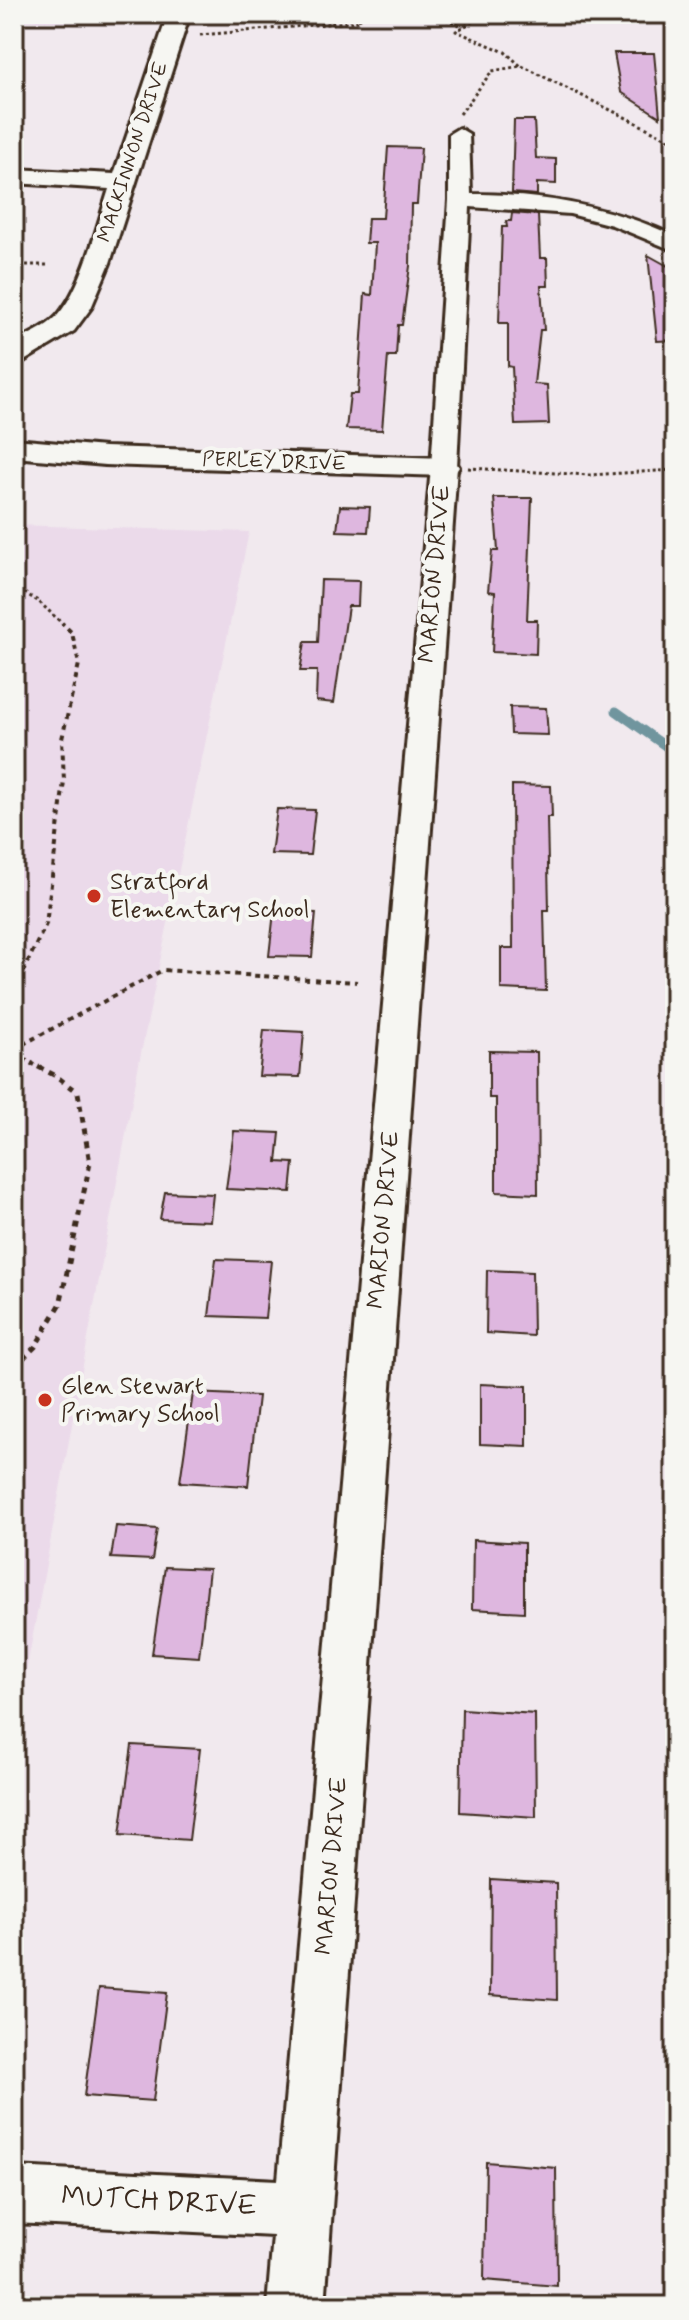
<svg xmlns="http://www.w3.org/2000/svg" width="689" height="2320" font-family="Mynerve,sans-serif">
  <rect width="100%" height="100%" fill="#f1e9ee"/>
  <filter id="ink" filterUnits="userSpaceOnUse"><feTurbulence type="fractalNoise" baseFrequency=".0125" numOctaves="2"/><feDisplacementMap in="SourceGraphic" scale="16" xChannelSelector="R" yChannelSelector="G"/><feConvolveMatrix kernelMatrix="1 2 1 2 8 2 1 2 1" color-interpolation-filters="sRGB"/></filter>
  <g filter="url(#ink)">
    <g fill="#ebdaea">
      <path d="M 14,14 L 144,14 L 135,24 L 14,20 Z"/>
      <path d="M 14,525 L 249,532 L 140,1058 L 14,1737 Z"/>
    </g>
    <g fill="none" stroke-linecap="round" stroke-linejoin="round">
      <path stroke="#6f959e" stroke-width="9" d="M 616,711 L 675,753"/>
    </g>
    <g fill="#deb7df" stroke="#3b2a1e" stroke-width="2">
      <path d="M 614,53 L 654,53 L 660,117 L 621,92 Z"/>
      <path d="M 514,120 L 534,120 L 536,158 L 556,159 L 556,184 L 537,183 L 537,195 L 512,193 Z"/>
      <path d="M 388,147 L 421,148 L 417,204 L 411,204 L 410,266 L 402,325 L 398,325 L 396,356 L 388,356 L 382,430 L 346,429 L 350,394 L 358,394 L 365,294 L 372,295 L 375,243 L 366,243 L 368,218 L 383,218 Z"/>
      <path d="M 512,213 L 538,215 L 540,258 L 547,258 L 548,286 L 541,286 L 544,330 L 540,330 L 534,384 L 547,385 L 549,424 L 515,425 L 512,367 L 508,366 L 508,323 L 499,323 L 502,227 L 507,227 L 506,221 L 511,221 Z"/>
      <path d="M 648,255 L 675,270 L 675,340 L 657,341 Z"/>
      <path d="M 494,498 L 532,498 L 527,620 L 537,620 L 536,654 L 492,652 L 495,592 L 488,591 L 492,551 L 498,551 Z"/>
      <path d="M 340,506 L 370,507 L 368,532 L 337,531 Z"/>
      <path d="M 321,580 L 359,581 L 358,606 L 348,606 L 334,703 L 316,701 L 317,671 L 300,671 L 305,642 L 318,642 Z"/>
      <path d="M 510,707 L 546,708 L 548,735 L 511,734 Z"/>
      <path d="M 512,785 L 551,786 L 552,817 L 547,817 L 549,910 L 544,910 L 546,991 L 501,989 L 501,948 L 513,948 Z"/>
      <path d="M 277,809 L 315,810 L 310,855 L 271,854 Z"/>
      <path d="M 274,912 L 316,913 L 312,957 L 269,956 Z"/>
      <path d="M 264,1030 L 304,1032 L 300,1077 L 259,1076 Z"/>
      <path d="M 489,1051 L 537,1052 L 538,1194 L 496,1192 L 496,1098 L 489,1098 Z"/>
      <path d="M 234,1131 L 280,1133 L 277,1162 L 294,1163 L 291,1192 L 226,1189 Z"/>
      <path d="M 165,1192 L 213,1194 L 210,1221 L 160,1219 Z"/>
      <path d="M 216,1259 L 271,1261 L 265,1318 L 209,1316 Z"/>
      <path d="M 487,1270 L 532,1272 L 533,1336 L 486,1333 Z"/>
      <path d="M 480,1384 L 527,1386 L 527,1446 L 480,1444 Z"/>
      <path d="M 193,1393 L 258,1396 L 248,1486 L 180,1482 Z"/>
      <path d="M 116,1526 L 157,1529 L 152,1560 L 111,1558 Z"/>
      <path d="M 473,1540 L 524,1543 L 524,1612 L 472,1609 Z"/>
      <path d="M 165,1567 L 209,1569 L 199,1657 L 152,1654 Z"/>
      <path d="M 462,1709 L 535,1714 L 536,1817 L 460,1812 Z"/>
      <path d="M 132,1745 L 200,1749 L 189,1840 L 120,1835 Z"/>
      <path d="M 491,1879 L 556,1883 L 557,2000 L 490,1995 Z"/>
      <path d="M 99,1988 L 167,1993 L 153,2101 L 84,2096 Z"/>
      <path d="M 486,2162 L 556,2168 L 557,2286 L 484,2280 Z"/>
    </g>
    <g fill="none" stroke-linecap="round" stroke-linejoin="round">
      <g stroke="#3b2a1e" stroke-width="6">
        <path id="minor" d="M 459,128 L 469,134 L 471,194 C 543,194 609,206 675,236 L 675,251 L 612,225 L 570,214 L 470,207 L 457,467 L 325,2306 L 267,2306 L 273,2236 L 14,2223 L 14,2167 L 278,2180 L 431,467 L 449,200 L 449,134 Z"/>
      </g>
      <g stroke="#3b2a1e" stroke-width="6">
        <g id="tertiary">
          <path d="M 168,14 L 190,14 L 110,263 L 91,308 L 74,331 L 24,361 L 14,363 L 14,343 C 27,335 46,328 57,316 C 83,287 97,226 109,189 L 14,183 L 14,169 L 114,174 Z"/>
          <path d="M 14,439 L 105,447 L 444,458 L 455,461 L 459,467 L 455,473 L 444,476 L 105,465 L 14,457 Z"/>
        </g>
      </g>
      <g stroke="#3b2a1e" stroke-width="3" stroke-dasharray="3 3" stroke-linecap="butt">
        <path d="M 435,14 L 463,27"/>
        <path d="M 200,35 L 360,21 L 359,14"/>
        <path d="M 522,66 L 675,142"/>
        <path d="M 460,114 L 492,71 L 521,66 L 505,52 L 456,31 L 486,14"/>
        <path d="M 14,265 L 48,265"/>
        <path d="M 468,468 L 589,475 L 675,470"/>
        <path d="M 14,587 L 38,601 L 64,625"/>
      </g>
      <g stroke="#3b2a1e" stroke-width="4" stroke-dasharray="5 5" stroke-linecap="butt">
        <path d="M 14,990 L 46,924 L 64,781 L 62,739 L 79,664 L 72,633 L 62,623"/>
        <path d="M 14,1049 L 163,970 L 357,982"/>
        <path d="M 14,1054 L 35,1065"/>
      </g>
      <path stroke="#3b2a1e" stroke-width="5" stroke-dasharray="6 6" stroke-linecap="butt" d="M 14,1367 L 35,1347 L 60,1305 L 90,1163 L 78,1093 L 56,1076 L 31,1063"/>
      <use href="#minor" fill="#f6f6f2" fill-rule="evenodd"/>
      <use href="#tertiary" fill="#f6f6f2" fill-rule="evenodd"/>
    </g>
  </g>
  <g fill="#c8321e" stroke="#f6f6f2" stroke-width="3">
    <circle cx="94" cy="896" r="8"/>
    <circle cx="45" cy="1400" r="8"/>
  </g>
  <g text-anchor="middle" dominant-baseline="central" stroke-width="8" stroke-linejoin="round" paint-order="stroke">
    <g font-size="20" fill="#3b2a1e" stroke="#f6f6f2">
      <text transform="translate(133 152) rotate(-72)">MACKINNON DRIVE</text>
      <text transform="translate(274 462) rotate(2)">PERLEY DRIVE</text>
    </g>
    <g font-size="24" fill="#3b2a1e" stroke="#f6f6f2">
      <text transform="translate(435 574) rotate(-85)">MARION DRIVE</text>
      <text transform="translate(384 1220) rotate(-85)">MARION DRIVE</text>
      <text transform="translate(332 1866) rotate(-85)">MARION DRIVE</text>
    </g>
    <g font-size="24" fill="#3b2a1e" stroke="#f6f6f2" text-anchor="start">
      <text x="110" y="882">Stratford<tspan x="110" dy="28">Elementary School</tspan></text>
      <text x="61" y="1386">Glen Stewart<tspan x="61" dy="28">Primary School</tspan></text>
    </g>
    <g font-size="28" fill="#3b2a1e" stroke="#f6f6f2">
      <text transform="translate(159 2202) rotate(3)">MUTCH DRIVE</text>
    </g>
  </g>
  <rect width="689" height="2320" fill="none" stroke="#f6f6f2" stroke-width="48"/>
  <rect x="24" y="24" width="641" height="2272" fill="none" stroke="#3b2a1e" stroke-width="3" filter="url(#ink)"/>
</svg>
